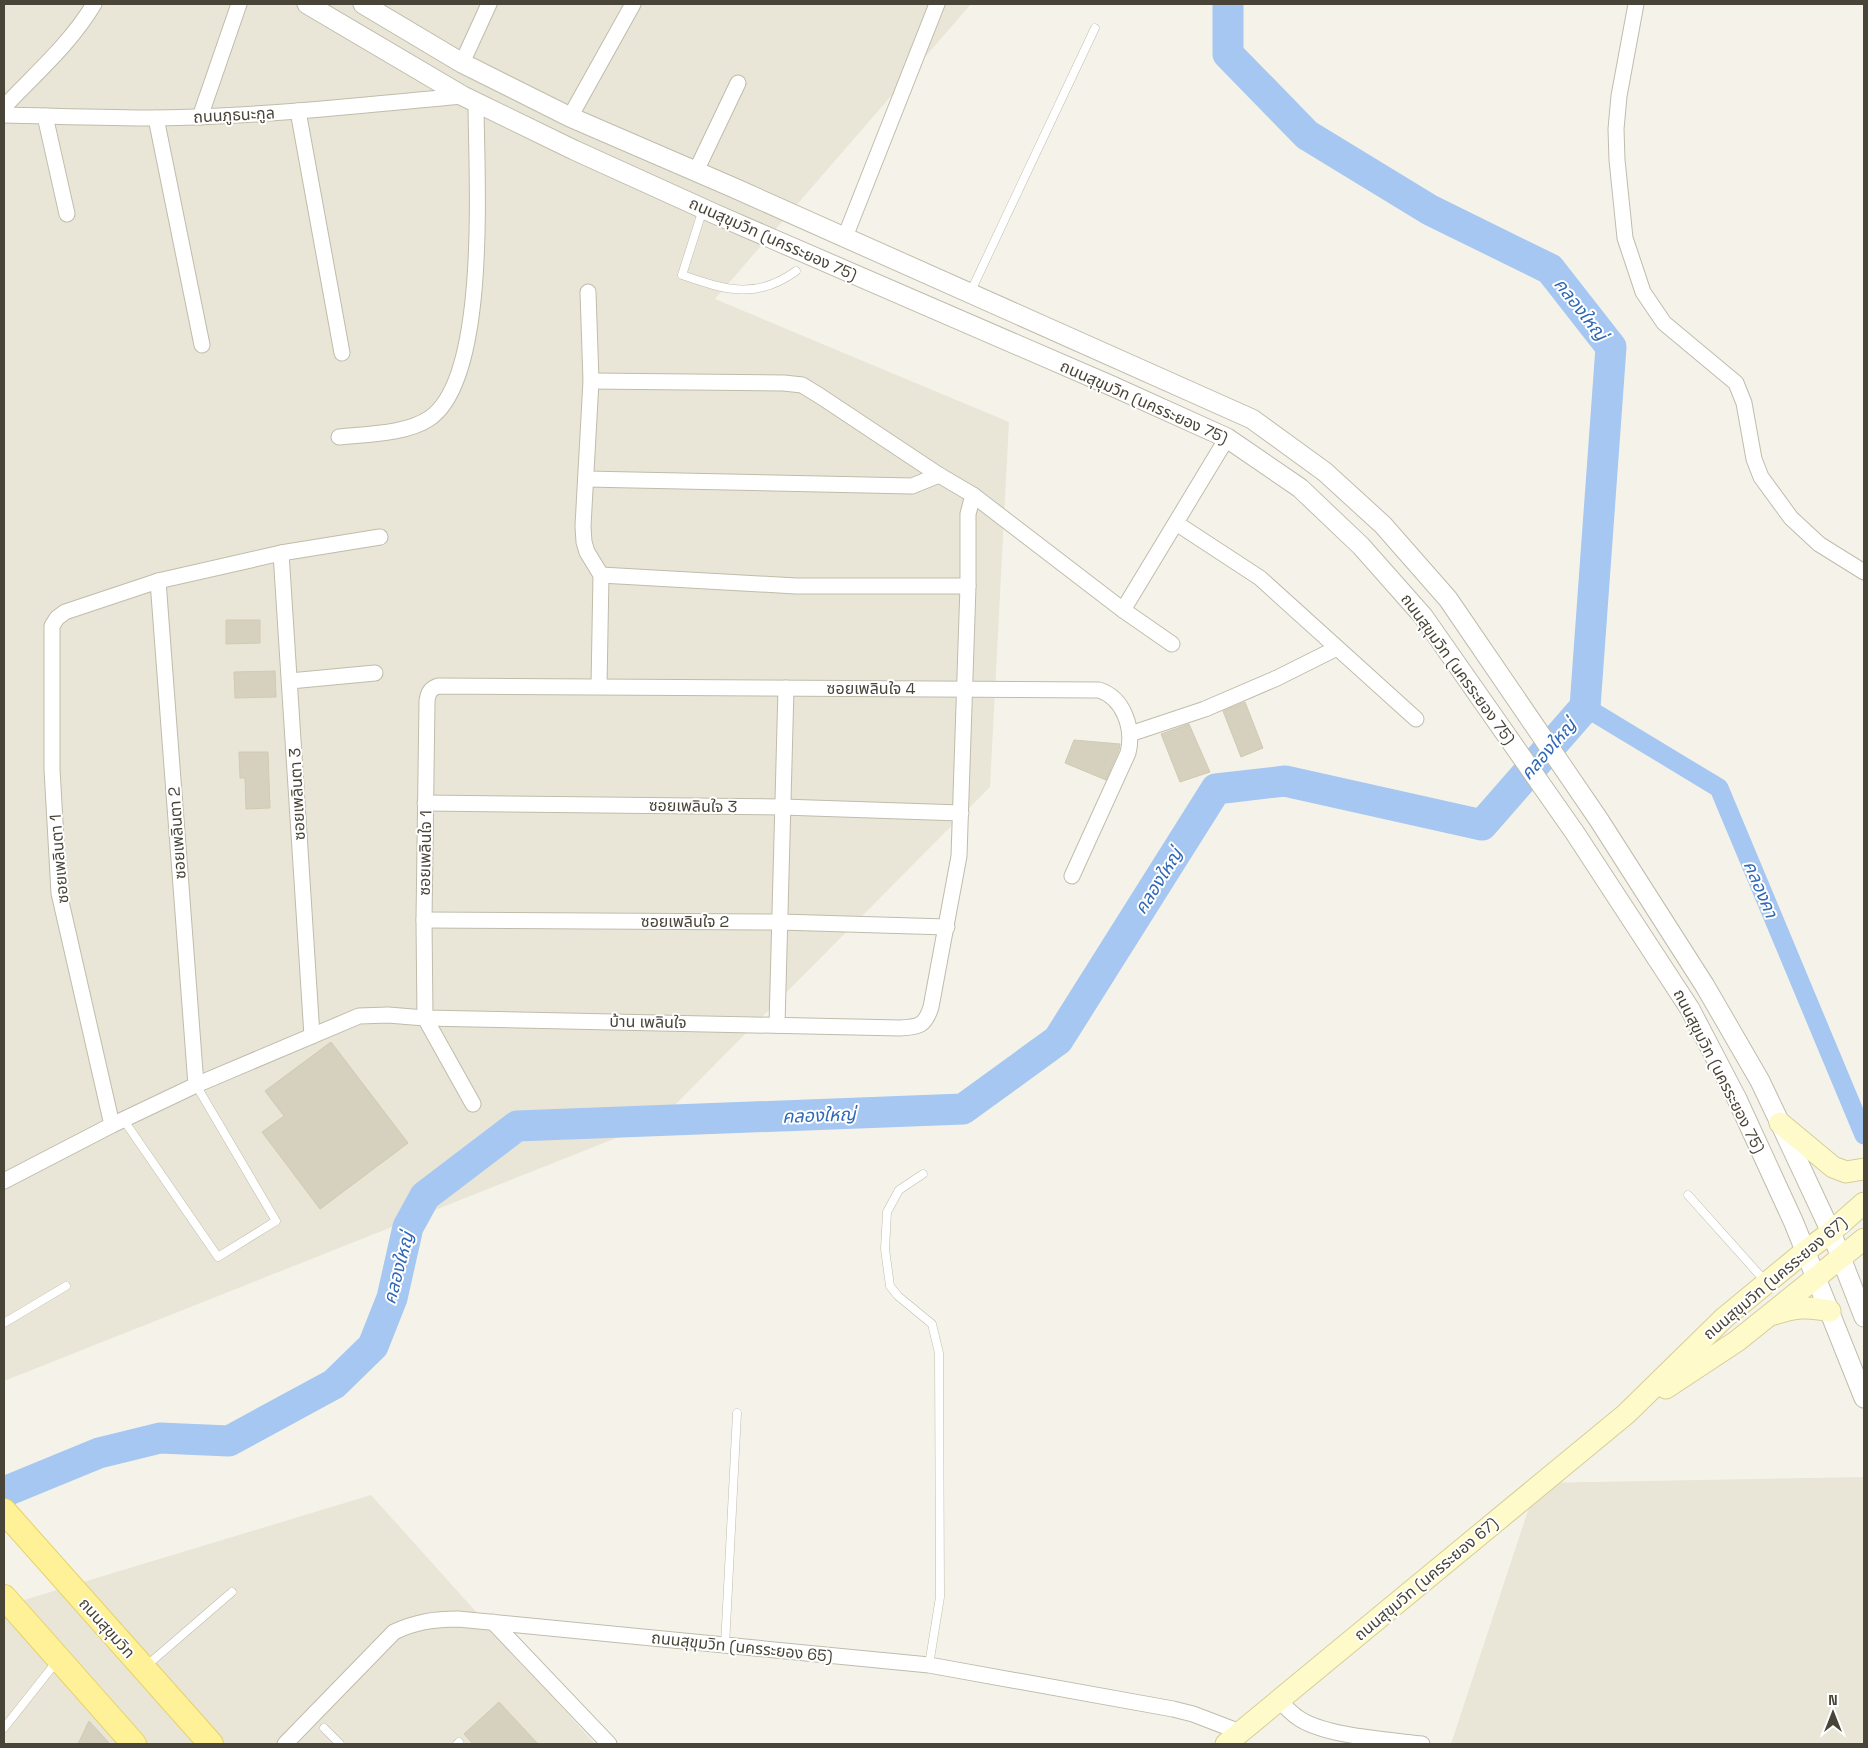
<svg xmlns="http://www.w3.org/2000/svg" width="1868" height="1748" font-family="'Space Grotesk','Noto Sans Thai',sans-serif">
  <rect width="100%" height="100%" fill="#f5f3e9"/>
  <g fill="#e9e6d7">
    <path d="M 4,4 L 971,4 L 715,299 L 1009,422 L 990,787 L 659,1121 L 4,1381 Z"/>
    <path d="M 1864,1477 L 1864,1744 L 1451,1744 L 1537,1483 Z"/>
    <path d="M 371,1495 L 595,1744 L 4,1744 L 4,1606 Z"/>
  </g>
  <g fill="none" stroke-linecap="round" stroke-linejoin="round">
    <path stroke="#a5c7f1" stroke-width="19" d="M 1585,707 L 1719,788 L 1864,1135"/>
    <path stroke="#a5c7f1" stroke-width="31" d="M 4,1492 L 99,1453 L 160,1438 L 229,1441 L 334,1384 L 373,1346 L 392,1298 L 408,1227 L 425,1196 L 517,1126 L 963,1109 L 1058,1040 L 1216,789 L 1285,781 L 1482,825 L 1585,707 L 1611,347 L 1550,269 L 1430,210 L 1307,135 L 1228,54 L 1228,4"/>
  </g>
  <g fill="#d6d1be" stroke="#d1cab1">
    <path d="M 226,620 L 260,620 L 260,643 L 226,644 Z"/>
    <path d="M 275,671 L 276,697 L 235,698 L 234,672 Z"/>
    <path d="M 1245,702 L 1263,748 L 1241,757 L 1223,711 Z"/>
    <path d="M 1189,724 L 1210,772 L 1180,782 L 1161,734 Z"/>
    <path d="M 1074,740 L 1120,744 L 1119,750 L 1106,780 L 1065,763 Z"/>
    <path d="M 239,752 L 268,752 L 270,808 L 246,809 L 245,778 L 240,778 Z"/>
    <path d="M 331,1042 L 408,1143 L 320,1209 L 262,1132 L 284,1116 L 265,1091 Z"/>
    <path d="M 499,1702 L 538,1744 L 473,1744 L 464,1734 Z"/>
    <path d="M 89,1721 L 110,1744 L 78,1744 Z"/>
  </g>
  <g fill="none" stroke-linecap="round" stroke-linejoin="round">
    <g stroke="#c0bcab" stroke-width="9">
      <g id="service">
        <path d="M 703,209 L 682,275 C 726,290 756,300 796,271"/>
        <path d="M 970,293 L 1095,28"/>
        <path d="M 123,1119 L 218,1257 L 276,1221 L 196,1085"/>
        <path d="M 923,1174 L 899,1190 L 887,1212 L 885,1249 L 890,1286 L 898,1296 L 932,1324 L 939,1353 L 940,1597 L 929,1665"/>
        <path d="M 1688,1195 L 1765,1281"/>
        <path d="M 4,1323 L 66,1286"/>
        <path d="M 725,1646 L 737,1413"/>
        <path d="M 145,1667 L 232,1592"/>
        <path d="M 4,1728 L 57,1661"/>
        <path d="M 324,1728 L 340,1744"/>
        <path d="M 457,1744 L 459,1742"/>
      </g>
    </g>
    <g stroke="#c0bcab" stroke-width="17">
      <g id="minor">
        <path d="M 1636,4 L 1619,96 L 1616,129 L 1617,160 L 1625,238 L 1643,292 L 1664,323 L 1736,383 L 1744,403 L 1754,459 L 1761,477 L 1791,518 L 1819,544 L 1864,572"/>
        <path d="M 462,63 L 489,4"/>
        <path d="M 4,107 C 35,74 71,43 94,4"/>
        <path d="M 298,111 L 342,353"/>
        <path d="M 4,115 C 54,116 105,118 156,118 C 258,117 361,105 463,96"/>
        <path d="M 45,116 L 67,214"/>
        <path d="M 200,117 L 239,4"/>
        <path d="M 570,117 L 633,4"/>
        <path d="M 156,118 L 202,345"/>
        <path d="M 696,171 L 738,83"/>
        <path d="M 845,237 L 937,4"/>
        <path d="M 588,292 L 591,381 L 583,526 L 584,542 L 587,552 L 601,575 L 599,686"/>
        <path d="M 591,381 L 784,383 L 802,385 L 820,396 L 939,475 L 973,495 L 1123,610 L 1172,644"/>
        <path d="M 339,437 C 367,434 407,434 430,418 C 490,376 476,171 476,102"/>
        <path d="M 586,479 L 912,486 L 939,475"/>
        <path d="M 1176,523 L 1260,578 L 1416,719"/>
        <path d="M 281,553 L 312,1036"/>
        <path d="M 601,575 L 796,586 L 968,586"/>
        <path d="M 158,581 L 196,1085"/>
        <path d="M 1123,610 L 1227,438"/>
        <path d="M 290,681 L 375,673"/>
        <path d="M 1130,734 L 1205,709 L 1277,678 L 1337,648"/>
        <path d="M 425,803 L 782,807 L 961,813"/>
        <path d="M 424,920 L 780,922 L 947,927"/>
        <path d="M 777,1025 L 786,688"/>
        <path d="M 473,1104 L 425,1018 L 424,920 L 427,701 C 428,693 430,689 438,686 L 1099,690 C 1124,698 1134,729 1128,753 L 1072,876"/>
        <path d="M 112,1125 L 59,893 L 52,769 L 52,626 L 57,618 L 65,612 L 158,581 L 281,553 L 380,537"/>
        <path d="M 4,1181 L 112,1125 L 196,1085 L 359,1016 L 388,1015 L 425,1018 L 900,1028 C 919,1027 925,1026 931,1007 L 959,856 L 968,586 L 968,514 L 973,495"/>
        <path d="M 493,1622 L 609,1744"/>
        <path d="M 1279,1701 C 1285,1706 1290,1712 1297,1717 C 1322,1736 1389,1740 1422,1744"/>
        <path d="M 285,1744 L 394,1632 C 415,1622 434,1619 458,1619 L 929,1665 L 1173,1709 L 1193,1714 L 1240,1732"/>
      </g>
    </g>
    <g stroke="#c0bcab" stroke-width="21">
      <g id="tertiary">
        <path d="M 307,4 L 463,96 L 574,150 L 715,214 L 1112,386 L 1227,438 L 1300,488 L 1361,546 L 1423,616 L 1575,833 L 1690,1009 L 1737,1099 L 1794,1223 L 1864,1398"/>
        <path d="M 363,4 L 462,63 L 570,117 L 732,187 L 1252,419 L 1325,472 L 1383,525 L 1448,599 L 1599,820 L 1705,986 L 1760,1081 L 1780,1123 L 1831,1232 L 1864,1317"/>
      </g>
    </g>
    <g stroke="#d5ce99" stroke-width="23">
      <g id="secondary">
        <path d="M 1780,1123 L 1833,1167 L 1846,1172 L 1864,1169"/>
        <path d="M 1774,1314 C 1796,1307 1807,1306 1830,1311"/>
        <path d="M 1666,1388 L 1737,1341 L 1864,1239"/>
        <path d="M 1226,1744 L 1626,1414 L 1724,1318 L 1798,1257 L 1831,1232 L 1864,1203"/>
      </g>
    </g>
    <g stroke="#e5d267" stroke-width="26">
      <g id="primary">
        <path d="M 4,1511 L 211,1744"/>
        <path d="M 4,1597 L 134,1744"/>
      </g>
    </g>
    <use href="#service" stroke="#fff" stroke-width="8"/>
    <use href="#minor" stroke="#fff" stroke-width="15"/>
    <use href="#tertiary" stroke="#fff" stroke-width="19"/>
    <use href="#secondary" stroke="#fffac9" stroke-width="21"/>
    <use href="#primary" stroke="#fff198" stroke-width="24"/>
  </g>
  <g text-anchor="middle" dominant-baseline="central" stroke-width="4" stroke-linejoin="round" paint-order="stroke">
    <g font-size="16" fill="#484437" stroke="#fff">
      <text transform="translate(234 115) rotate(-3)">ถนนภูธนะกูล</text>
      <text transform="translate(773 239) rotate(24)">ถนนสุขุมวิท (นครระยอง 75)</text>
      <text transform="translate(1144 402) rotate(24)">ถนนสุขุมวิท (นครระยอง 75)</text>
      <text transform="translate(1458 669) rotate(54)">ถนนสุขุมวิท (นครระยอง 75)</text>
      <text x="871" y="688">ซอยเพลินใจ 4</text>
      <text transform="translate(297 794) rotate(-93)">ซอยเพลินตา 3</text>
      <text transform="translate(693 806) rotate(1)">ซอยเพลินใจ 3</text>
      <text transform="translate(177 833) rotate(-94)">ซอยเพลินตา 2</text>
      <text transform="translate(425 853) rotate(-89)">ซอยเพลินใจ 1</text>
      <text transform="translate(59 859) rotate(-95)">ซอยเพลินตา 1</text>
      <text x="685" y="921">ซอยเพลินใจ 2</text>
      <text transform="translate(648 1022) rotate(1)">บ้าน เพลินใจ</text>
      <text transform="translate(1719 1071) rotate(63)">ถนนสุขุมวิท (นครระยอง 75)</text>
      <text transform="translate(1775 1278) rotate(-40)">ถนนสุขุมวิท (นครระยอง 67)</text>
      <text transform="translate(1426 1579) rotate(-40)">ถนนสุขุมวิท (นครระยอง 67)</text>
      <text transform="translate(107 1628) rotate(48)">ถนนสุขุมวิท</text>
      <text transform="translate(742 1647) rotate(6)">ถนนสุขุมวิท (นครระยอง 65)</text>
    </g>
    <g font-size="18" font-style="italic" fill="#2f68b6" stroke="#fff">
      <text transform="translate(1581 309) rotate(52)">คลองใหญ่</text>
      <text transform="translate(1548 749) rotate(-49)">คลองใหญ่</text>
      <text transform="translate(1158 881) rotate(-58)">คลองใหญ่</text>
      <text transform="translate(1761 889) rotate(67)">คลองคา</text>
      <text transform="translate(819 1115) rotate(-2)">คลองใหญ่</text>
      <text transform="translate(398 1268) rotate(-75)">คลองใหญ่</text>
    </g>
  </g>
  <rect width="1868" height="1748" fill="none" stroke="#484437" stroke-width="10"/>
  <g transform="translate(1833 1713)" stroke="#ffffff" stroke-width="4" paint-order="stroke">
  <path d="M0-4L9 19L0 12L-9 19Z" fill="#484437"/>
  <text y="-8" font-size="14" font-weight="bold" text-anchor="middle" fill="#484437">N</text>
  </g>
</svg>
